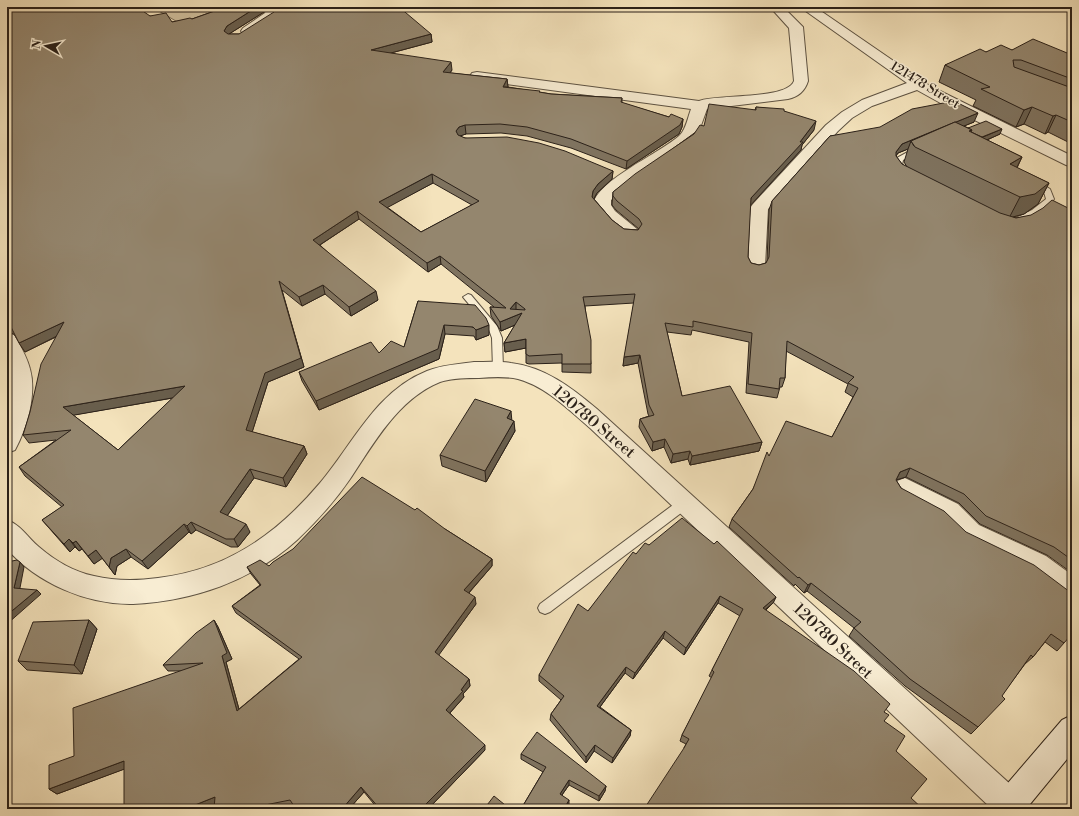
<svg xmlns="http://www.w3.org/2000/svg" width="1079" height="816" font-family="'Libre Bodoni',serif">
  <rect width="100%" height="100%" fill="#f4e3bc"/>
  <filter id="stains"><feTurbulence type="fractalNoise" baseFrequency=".005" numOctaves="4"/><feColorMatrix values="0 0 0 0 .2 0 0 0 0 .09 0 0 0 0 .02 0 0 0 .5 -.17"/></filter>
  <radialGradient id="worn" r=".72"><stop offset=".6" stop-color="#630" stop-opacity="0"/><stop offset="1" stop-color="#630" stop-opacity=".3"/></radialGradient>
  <path fill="#d2c2a0" stroke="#7e725c" d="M 152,7 L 227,7 L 181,24 Z"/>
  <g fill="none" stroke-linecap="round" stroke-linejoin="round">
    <g stroke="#5d5242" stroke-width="2">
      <g id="lane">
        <path d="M 917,147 L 923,147 L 924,149 L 903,160 L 902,165 L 908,171 L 904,173 L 901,173 L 894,165 L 895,159 Z"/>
        <path d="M 1034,179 L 1050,189 L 1054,199 C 1048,208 1025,226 1014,223 L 1013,221 L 1014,219 L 1032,210 L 1046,199 L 1044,192 L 1030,182 Z"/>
        <path d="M 468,294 L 471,295 L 497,326 L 502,338 L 503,369 L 502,372 L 494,372 L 493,369 L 492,338 L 488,327 L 463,297 Z"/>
        <path d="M 685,498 L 689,499 L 691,503 L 689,507 L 550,612 L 545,614 L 540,612 L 538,608 L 540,604 L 681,499 Z"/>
      </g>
    </g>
    <g stroke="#5d5242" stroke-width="2">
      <g id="street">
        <path d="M 267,7 L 279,7 C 280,19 255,37 243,34 L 241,31 L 243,28 L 265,13 Z"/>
        <path d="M 770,7 L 783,7 L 803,27 L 808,81 C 805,91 798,97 788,99 L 707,109 L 699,131 L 692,141 L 633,182 L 611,200 L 611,205 L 615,211 L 637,229 L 640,233 L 637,237 C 619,242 603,218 593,205 C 597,180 661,153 680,135 C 686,129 688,117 691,109 L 477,80 L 472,79 L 470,76 L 472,73 L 477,72 L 699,101 C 717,94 787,100 794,81 L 789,28 Z"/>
        <path d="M 800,7 L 815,7 L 930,86 L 1072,156 L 1072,167 L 1066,165 L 944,105 L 917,90 L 872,106 L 852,118 L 838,131 L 768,209 L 765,266 L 763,270 L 756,272 L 749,270 L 747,266 L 750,208 L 753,204 L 826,125 L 842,112 L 862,100 L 907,83 Z"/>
        <path d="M 7,333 L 14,335 C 20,345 27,357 30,369 C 37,394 27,428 15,450 L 7,453 L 7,408 L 10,380 L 7,363 Z"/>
        <path d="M 474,362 C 486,362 499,361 511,363 C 545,367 572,388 597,409 L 1020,793 L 1025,804 L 1022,809 L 992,809 L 590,428 C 569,410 545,386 518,379 C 505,376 492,377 479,378 C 467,378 452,378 440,382 C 398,399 374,443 350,479 C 335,501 317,521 297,540 C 252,581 193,601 133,604 C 87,605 37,583 7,549 L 7,520 C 21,525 28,538 39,547 C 54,560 74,572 94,576 C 115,581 136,581 158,578 C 226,570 276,535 320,483 C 353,444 376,391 427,371 C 442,365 458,364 474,362 Z"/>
        <path d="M 905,478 L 958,504 L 979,525 L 1046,556 L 1072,575 L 1072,602 L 1063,598 L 1028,572 L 961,539 L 940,518 L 897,495 L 893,488 L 897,481 Z"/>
      </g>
    </g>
    <g stroke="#2b2119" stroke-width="2">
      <path id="secondary" d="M 1072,715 L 1072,753 L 1026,809 L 990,809 L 995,798 L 1062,720 Z"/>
    </g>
    <use href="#lane" fill="#f8edd3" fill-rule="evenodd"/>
    <use href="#street" fill="#f8edd3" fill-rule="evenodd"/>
    <use href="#secondary" fill="#f8edd3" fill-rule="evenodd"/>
  </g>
  <g fill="#7f735f" stroke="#2b2119" fill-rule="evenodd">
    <path d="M 7,7 L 150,16 L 172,22 L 192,19 L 226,7 L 266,7 L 264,12 L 229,34 L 431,34 L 432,42 L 391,53 L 452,70 L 450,73 L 507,79 L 508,87 L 551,94 L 622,98 L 622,103 L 669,117 L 683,119 L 682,127 L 679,134 L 626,169 L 571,148 L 527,136 L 501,133 L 466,134 L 459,136 L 465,138 L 613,171 L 612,179 L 597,193 L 594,199 L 612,220 L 624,229 L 638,230 L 639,229 L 616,210 L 612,205 L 613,192 L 704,126 L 755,110 L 756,107 L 784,111 L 814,130 L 802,145 L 801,150 L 750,205 L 748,257 L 751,263 L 759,265 L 766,263 L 767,261 L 769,210 L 772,201 L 830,136 L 974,122 L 964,126 L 968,128 L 1000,134 L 987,140 L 1022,157 L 1017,168 L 1049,183 L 1038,204 L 1024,214 L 1013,217 L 1016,218 L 1072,210 L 1072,573 L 1047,555 L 980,524 L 959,503 L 906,477 L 896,480 L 901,488 L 1064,643 L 1057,651 L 1045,642 L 1033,657 L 1025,664 L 978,727 L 971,734 L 905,686 L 849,636 L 854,628 L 807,591 L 804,593 L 795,584 L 794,586 L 729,527 L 732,519 L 753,489 L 769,456 L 832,437 L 853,397 L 845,392 L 848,384 L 786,351 L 785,378 L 782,387 L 780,387 L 777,398 L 746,393 L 749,342 L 692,330 L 691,335 L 667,332 L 682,396 L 762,442 L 759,451 L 690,465 L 688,459 L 671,463 L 664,447 L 652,451 L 639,427 L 640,419 L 649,416 L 648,414 L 638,363 L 623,366 L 634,303 L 585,306 L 591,364 L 591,373 L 562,372 L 562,363 L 529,364 L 526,363 L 526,348 L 505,352 L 504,343 L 515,325 L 501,331 L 491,316 L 490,307 L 494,307 L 441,264 L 428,272 L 359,219 L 320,245 L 378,300 L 351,316 L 325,294 L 302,306 L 282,290 L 304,367 L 268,382 L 252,432 L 304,446 L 307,454 L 286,487 L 254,478 L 227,516 L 250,532 L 238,547 L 231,547 L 196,530 L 191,534 L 189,532 L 148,569 L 131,557 L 117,566 L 115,575 L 102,558 L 94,564 L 82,549 L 79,551 L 75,547 L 70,552 L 42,520 L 62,507 L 25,476 L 19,467 L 56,440 L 29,443 L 23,435 L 56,337 L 25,352 L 14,334 L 7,332 ZM 908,149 L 904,162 L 907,167 L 902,164 L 896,156 L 898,153 ZM 433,183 L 472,205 L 421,232 L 387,207 ZM 173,398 L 118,450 L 73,415 Z"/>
    <path d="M 1012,50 L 1072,55 L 1072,144 L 1048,132 L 1045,134 L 1024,124 L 1016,127 L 973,106 L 976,100 L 939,82 L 945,65 L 986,52 Z"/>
    <path d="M 418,301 L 489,335 L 476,340 L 474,336 L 445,334 L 439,359 L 319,410 L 302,381 L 299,372 L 404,347 Z"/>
    <path d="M 512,420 L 515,431 L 486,482 L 442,466 L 440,455 Z"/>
    <path d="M 445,529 L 492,559 L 492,566 L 469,593 L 476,604 L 438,655 L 469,679 L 470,686 L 463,694 L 464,697 L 450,713 L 485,750 L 428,809 L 378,809 L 364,792 L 349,809 L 296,809 L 293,805 L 276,809 L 214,809 L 214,804 L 124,769 L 57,794 L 49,789 L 74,756 L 181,671 L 168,671 L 163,665 L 214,620 L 218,627 L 232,659 L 226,662 L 239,709 L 299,659 L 236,613 L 232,606 L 260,585 L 251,574 L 247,567 L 269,566 Z"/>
    <path d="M 649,545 L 776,597 L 773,603 L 766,610 L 684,748 L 686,744 L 680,741 L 682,735 L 712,678 L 709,676 L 712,670 L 740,616 L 718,603 L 684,655 L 663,638 L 633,679 L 625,673 L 600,707 L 631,730 L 630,736 L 612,763 L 594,751 L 586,763 L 550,720 L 551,714 L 561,700 L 539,681 L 539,675 L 588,611 L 636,554 Z"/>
    <path d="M 89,620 L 97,629 L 82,674 L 27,670 L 18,661 Z"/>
    <path d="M 521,754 L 606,786 L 605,791 L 599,801 L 569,785 L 562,795 L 569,805 L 567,809 L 521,809 L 543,772 L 521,759 Z"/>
  </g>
  <g fill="#685e4d" stroke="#2b2119">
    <path d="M 257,7 L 266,7 L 264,12 L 229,34 L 227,39 L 224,31 L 227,26 Z"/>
    <path d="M 431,34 L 432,42 L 372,58 L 371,50 Z"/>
    <path d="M 451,62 L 452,70 L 444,80 L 443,72 Z"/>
    <path d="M 507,79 L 508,87 L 503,87 Z"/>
    <path d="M 1032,107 L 1024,124 L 1016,127 L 1024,110 Z"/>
    <path d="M 978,113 L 974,122 L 914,146 L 911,141 L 908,149 L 898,153 L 893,160 L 896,152 L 902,144 Z"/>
    <path d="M 1056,115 L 1048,132 L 1045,134 L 1053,116 Z"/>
    <path d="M 683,119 L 682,127 L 679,134 L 626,169 L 627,161 Z"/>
    <path d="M 816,121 L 814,130 L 802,145 L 801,150 L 749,207 L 751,198 L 800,142 Z"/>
    <path d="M 465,125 L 466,134 L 460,136 L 457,139 L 456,131 L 459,127 Z"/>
    <path d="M 1002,129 L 1000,134 L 973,146 L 976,140 Z"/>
    <path d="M 1022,157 L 1012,177 L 1010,164 Z"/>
    <path d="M 613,171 L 612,179 L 597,193 L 593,200 L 592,197 L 593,191 L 598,184 Z"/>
    <path d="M 432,174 L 433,183 L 381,211 L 379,202 Z"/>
    <path d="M 1049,183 L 1038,204 L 1024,214 L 1009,218 L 1020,197 Z"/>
    <path d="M 357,211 L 359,219 L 315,248 L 313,240 Z"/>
    <path d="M 440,256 L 441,264 L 428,272 L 427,263 Z"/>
    <path d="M 279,281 L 304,367 L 268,382 L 250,439 L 246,430 Z"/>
    <path d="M 323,285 L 325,294 L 302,306 L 299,297 Z"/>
    <path d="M 376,291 L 378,300 L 351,316 L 349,307 Z"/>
    <path d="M 516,302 L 516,311 L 510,309 Z"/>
    <path d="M 522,313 L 522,322 L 501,331 L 500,322 Z"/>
    <path d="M 64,322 L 69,330 L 25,352 L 19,343 Z"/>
    <path d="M 444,325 L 445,334 L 439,359 L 319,410 L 316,401 Z"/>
    <path d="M 489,325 L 489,335 L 476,340 L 476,330 Z"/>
    <path d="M 526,339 L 526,348 L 505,352 L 504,343 Z"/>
    <path d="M 640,355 L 638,363 L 623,366 L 624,357 Z"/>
    <path d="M 185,386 L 189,395 L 69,416 L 63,407 Z"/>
    <path d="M 511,411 L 512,422 L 507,418 Z"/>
    <path d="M 514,421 L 515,431 L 486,482 L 485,471 Z"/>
    <path d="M 665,439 L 664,447 L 652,451 L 653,442 Z"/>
    <path d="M 762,442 L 759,451 L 690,465 L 692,456 Z"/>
    <path d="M 304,446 L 307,454 L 286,487 L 283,478 Z"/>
    <path d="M 690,451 L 688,459 L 671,463 L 673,454 Z"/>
    <path d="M 910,468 L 906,477 L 896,480 L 900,472 Z"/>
    <path d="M 250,469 L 254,478 L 224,520 L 220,512 Z"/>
    <path d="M 191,522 L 196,530 L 191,534 L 187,526 Z"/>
    <path d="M 184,524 L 189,532 L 148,569 L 142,561 Z"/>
    <path d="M 246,524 L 250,532 L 238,547 L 234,539 Z"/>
    <path d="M 69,539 L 75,547 L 70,552 L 64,544 Z"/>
    <path d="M 76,541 L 82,549 L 79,551 L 73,543 Z"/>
    <path d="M 126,549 L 131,557 L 117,566 L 115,575 L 109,567 L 111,558 Z"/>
    <path d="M 96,550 L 103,558 L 94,564 L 88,556 Z"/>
    <path d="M 492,559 L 492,566 L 465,597 L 464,590 Z"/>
    <path d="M 20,562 L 24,567 L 19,593 L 14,588 Z"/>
    <path d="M 811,583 L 807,591 L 804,593 L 808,585 Z"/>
    <path d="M 37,590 L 41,594 L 7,624 L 7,615 Z"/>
    <path d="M 720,596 L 718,603 L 684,655 L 686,648 Z"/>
    <path d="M 475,597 L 476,604 L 436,659 L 435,652 Z"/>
    <path d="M 776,597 L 773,603 L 760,614 L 763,608 Z"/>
    <path d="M 89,620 L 97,629 L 82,674 L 74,665 Z"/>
    <path d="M 214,620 L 218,627 L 232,659 L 226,662 L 241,717 L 237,711 L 222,656 Z"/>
    <path d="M 665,631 L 663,638 L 633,679 L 635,673 Z"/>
    <path d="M 626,667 L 625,673 L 597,711 L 597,706 Z"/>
    <path d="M 469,679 L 470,686 L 463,694 L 464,697 L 447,716 L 446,710 L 461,690 Z"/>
    <path d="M 631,730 L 630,736 L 612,763 L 613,758 Z"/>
    <path d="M 485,745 L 485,750 L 428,809 L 421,809 Z"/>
    <path d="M 595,745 L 594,751 L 586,763 L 586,757 Z"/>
    <path d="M 124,761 L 130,767 L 57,794 L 49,789 Z"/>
    <path d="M 569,780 L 569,785 L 559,799 L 560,794 Z"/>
    <path d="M 606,786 L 605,791 L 599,801 L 599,796 Z"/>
    <path d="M 361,787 L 364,792 L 349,809 L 342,809 Z"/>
    <path d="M 215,797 L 220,802 L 203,809 L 185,809 Z"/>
    <path d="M 569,800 L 569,805 L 567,809 L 564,809 Z"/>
  </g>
  <g fill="#94866e" stroke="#2b2119" fill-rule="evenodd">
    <path d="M 7,7 L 137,7 L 150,16 L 166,13 L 172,22 L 190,18 L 192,19 L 226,7 L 257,7 L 227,26 L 224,31 L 228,34 L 239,34 L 274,12 L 277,7 L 399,7 L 431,34 L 371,50 L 451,62 L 443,72 L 507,79 L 503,87 L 540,91 L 539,92 L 551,94 L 622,98 L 621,102 L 669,117 L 671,114 L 683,119 L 680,125 L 627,161 L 571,139 L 527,127 L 500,124 L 465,125 L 459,127 L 456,131 L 458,135 L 465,138 L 507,137 L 539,143 L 565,151 L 613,171 L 598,184 L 593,191 L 592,197 L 612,220 L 624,229 L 638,230 L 642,224 L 639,219 L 617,201 L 613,196 L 613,192 L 635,174 L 694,134 L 700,125 L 704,126 L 709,104 L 756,110 L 756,107 L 784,109 L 784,111 L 816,121 L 800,142 L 803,142 L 751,198 L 748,257 L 751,263 L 759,265 L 766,263 L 769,257 L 772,201 L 830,136 L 880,127 L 912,109 L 954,101 L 978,113 L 956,122 L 955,122 L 902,144 L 896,152 L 896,156 L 902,164 L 1000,213 L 1016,218 L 1031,215 L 1043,208 L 1052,200 L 1072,210 L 1072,560 L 1054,547 L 986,516 L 964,494 L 910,468 L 900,472 L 896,480 L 901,488 L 944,511 L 966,532 L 1034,565 L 1070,592 L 1072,592 L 1072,634 L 1064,643 L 1051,634 L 1033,657 L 1031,655 L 1002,696 L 1005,699 L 978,727 L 910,679 L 854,628 L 861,622 L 811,583 L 808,585 L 799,577 L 798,578 L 732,519 L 753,489 L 767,452 L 769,456 L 786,421 L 832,437 L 858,388 L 848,383 L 854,377 L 787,341 L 785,378 L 780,378 L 779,389 L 748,384 L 752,333 L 693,321 L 693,327 L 665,323 L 682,396 L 730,386 L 762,442 L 692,456 L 690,451 L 673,454 L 665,439 L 653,442 L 640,419 L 654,415 L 649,405 L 640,355 L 624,357 L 635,294 L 583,297 L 591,340 L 591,364 L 562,364 L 562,354 L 529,356 L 526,354 L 526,339 L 504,343 L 522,313 L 500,322 L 490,307 L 506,308 L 440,256 L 427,263 L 357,211 L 313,240 L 376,291 L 349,307 L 323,285 L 299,297 L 279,281 L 301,358 L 265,373 L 246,430 L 304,446 L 283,478 L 250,469 L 220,512 L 246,524 L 234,539 L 226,539 L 191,522 L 187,526 L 184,524 L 142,561 L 126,549 L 111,558 L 109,567 L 96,550 L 88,556 L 76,541 L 73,543 L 69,539 L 64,544 L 42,520 L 64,505 L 19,467 L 71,430 L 23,435 L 30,412 L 41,364 L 64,322 L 19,343 L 10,325 L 7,325 ZM 432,174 L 479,201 L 421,232 L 379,202 ZM 516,302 L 525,309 L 525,310 L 510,309 ZM 185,386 L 118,450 L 63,407 Z"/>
    <path d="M 1033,39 L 1072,55 L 1072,79 L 1021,60 L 1013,60 L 1014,67 L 1072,88 L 1072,122 L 1056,115 L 1053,116 L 1032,107 L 1024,110 L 981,89 L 990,87 L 945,65 L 980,49 L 986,52 L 1001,45 L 1012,50 Z"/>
    <path d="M 986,121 L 1002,129 L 982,137 L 971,132 L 972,130 L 968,128 Z"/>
    <path d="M 955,122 L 972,130 L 969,131 L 1022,157 L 1010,164 L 1049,183 L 1035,194 L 1020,197 L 915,147 L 911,141 Z"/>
    <path d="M 418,301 L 475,305 L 486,318 L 489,325 L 476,330 L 473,327 L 444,325 L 438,349 L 316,401 L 299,372 L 371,342 L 379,353 L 391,341 L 404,347 Z"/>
    <path d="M 475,399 L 511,411 L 507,418 L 514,421 L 485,471 L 440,455 Z"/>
    <path d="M 362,477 L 415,510 L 417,508 L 445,529 L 492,559 L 464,590 L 475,597 L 435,652 L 469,679 L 461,690 L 463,691 L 446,710 L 485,745 L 421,809 L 380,809 L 361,787 L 342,809 L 296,809 L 290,800 L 260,806 L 259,809 L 214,809 L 215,797 L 185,809 L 124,809 L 124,761 L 49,789 L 49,765 L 74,756 L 73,708 L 203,663 L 163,665 L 196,633 L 214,620 L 227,653 L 222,656 L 237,711 L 302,657 L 232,606 L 261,585 L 247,567 L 260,560 L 269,566 L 273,562 L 293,549 Z"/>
    <path d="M 682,518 L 714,544 L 717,541 L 776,597 L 763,608 L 854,671 L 890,704 L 884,712 L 889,715 L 884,721 L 905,736 L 896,751 L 927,779 L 911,798 L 923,809 L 644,809 L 684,748 L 689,739 L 682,735 L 714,672 L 712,670 L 743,609 L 720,596 L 686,648 L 665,631 L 635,673 L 626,667 L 597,706 L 631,730 L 613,758 L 595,745 L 586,757 L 551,714 L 564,696 L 539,675 L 578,604 L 588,611 L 633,552 L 636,554 L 645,543 L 649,545 Z"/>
    <path d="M 17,560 L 20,562 L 14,588 L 37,590 L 7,615 L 7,562 Z"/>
    <path d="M 89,620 L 74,665 L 18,661 L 33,622 Z"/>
    <path d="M 537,732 L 606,786 L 599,796 L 569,780 L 560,794 L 569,800 L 564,809 L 521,809 L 546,767 L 521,754 Z"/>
    <path d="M 494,796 L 510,809 L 484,809 Z"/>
  </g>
  <g text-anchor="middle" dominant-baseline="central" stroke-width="3" stroke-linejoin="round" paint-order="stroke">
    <g font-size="13" fill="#2b2119" stroke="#f8edd3">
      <text transform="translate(925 85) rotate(31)">121478 Street</text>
    </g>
    <g font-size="16" fill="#2b2119" stroke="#f8edd3">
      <text transform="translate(594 422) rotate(40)">120780 Street</text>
      <text transform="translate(833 641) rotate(43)">120780 Street</text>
    </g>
  </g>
  <rect width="1079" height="816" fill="none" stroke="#f4e3bc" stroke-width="24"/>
  <rect x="8" y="8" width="1063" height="800" fill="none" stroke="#2b2119" stroke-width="2"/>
  <rect x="12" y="12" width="1055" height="792" fill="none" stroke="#2b2119"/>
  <g transform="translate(46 46) rotate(279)" stroke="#f8edd3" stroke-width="3" paint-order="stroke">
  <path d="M0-3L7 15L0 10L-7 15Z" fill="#2b2119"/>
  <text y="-6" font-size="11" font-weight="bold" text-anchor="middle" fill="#2b2119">N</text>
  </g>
  <rect width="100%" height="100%" filter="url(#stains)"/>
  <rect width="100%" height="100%" fill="url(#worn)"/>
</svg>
